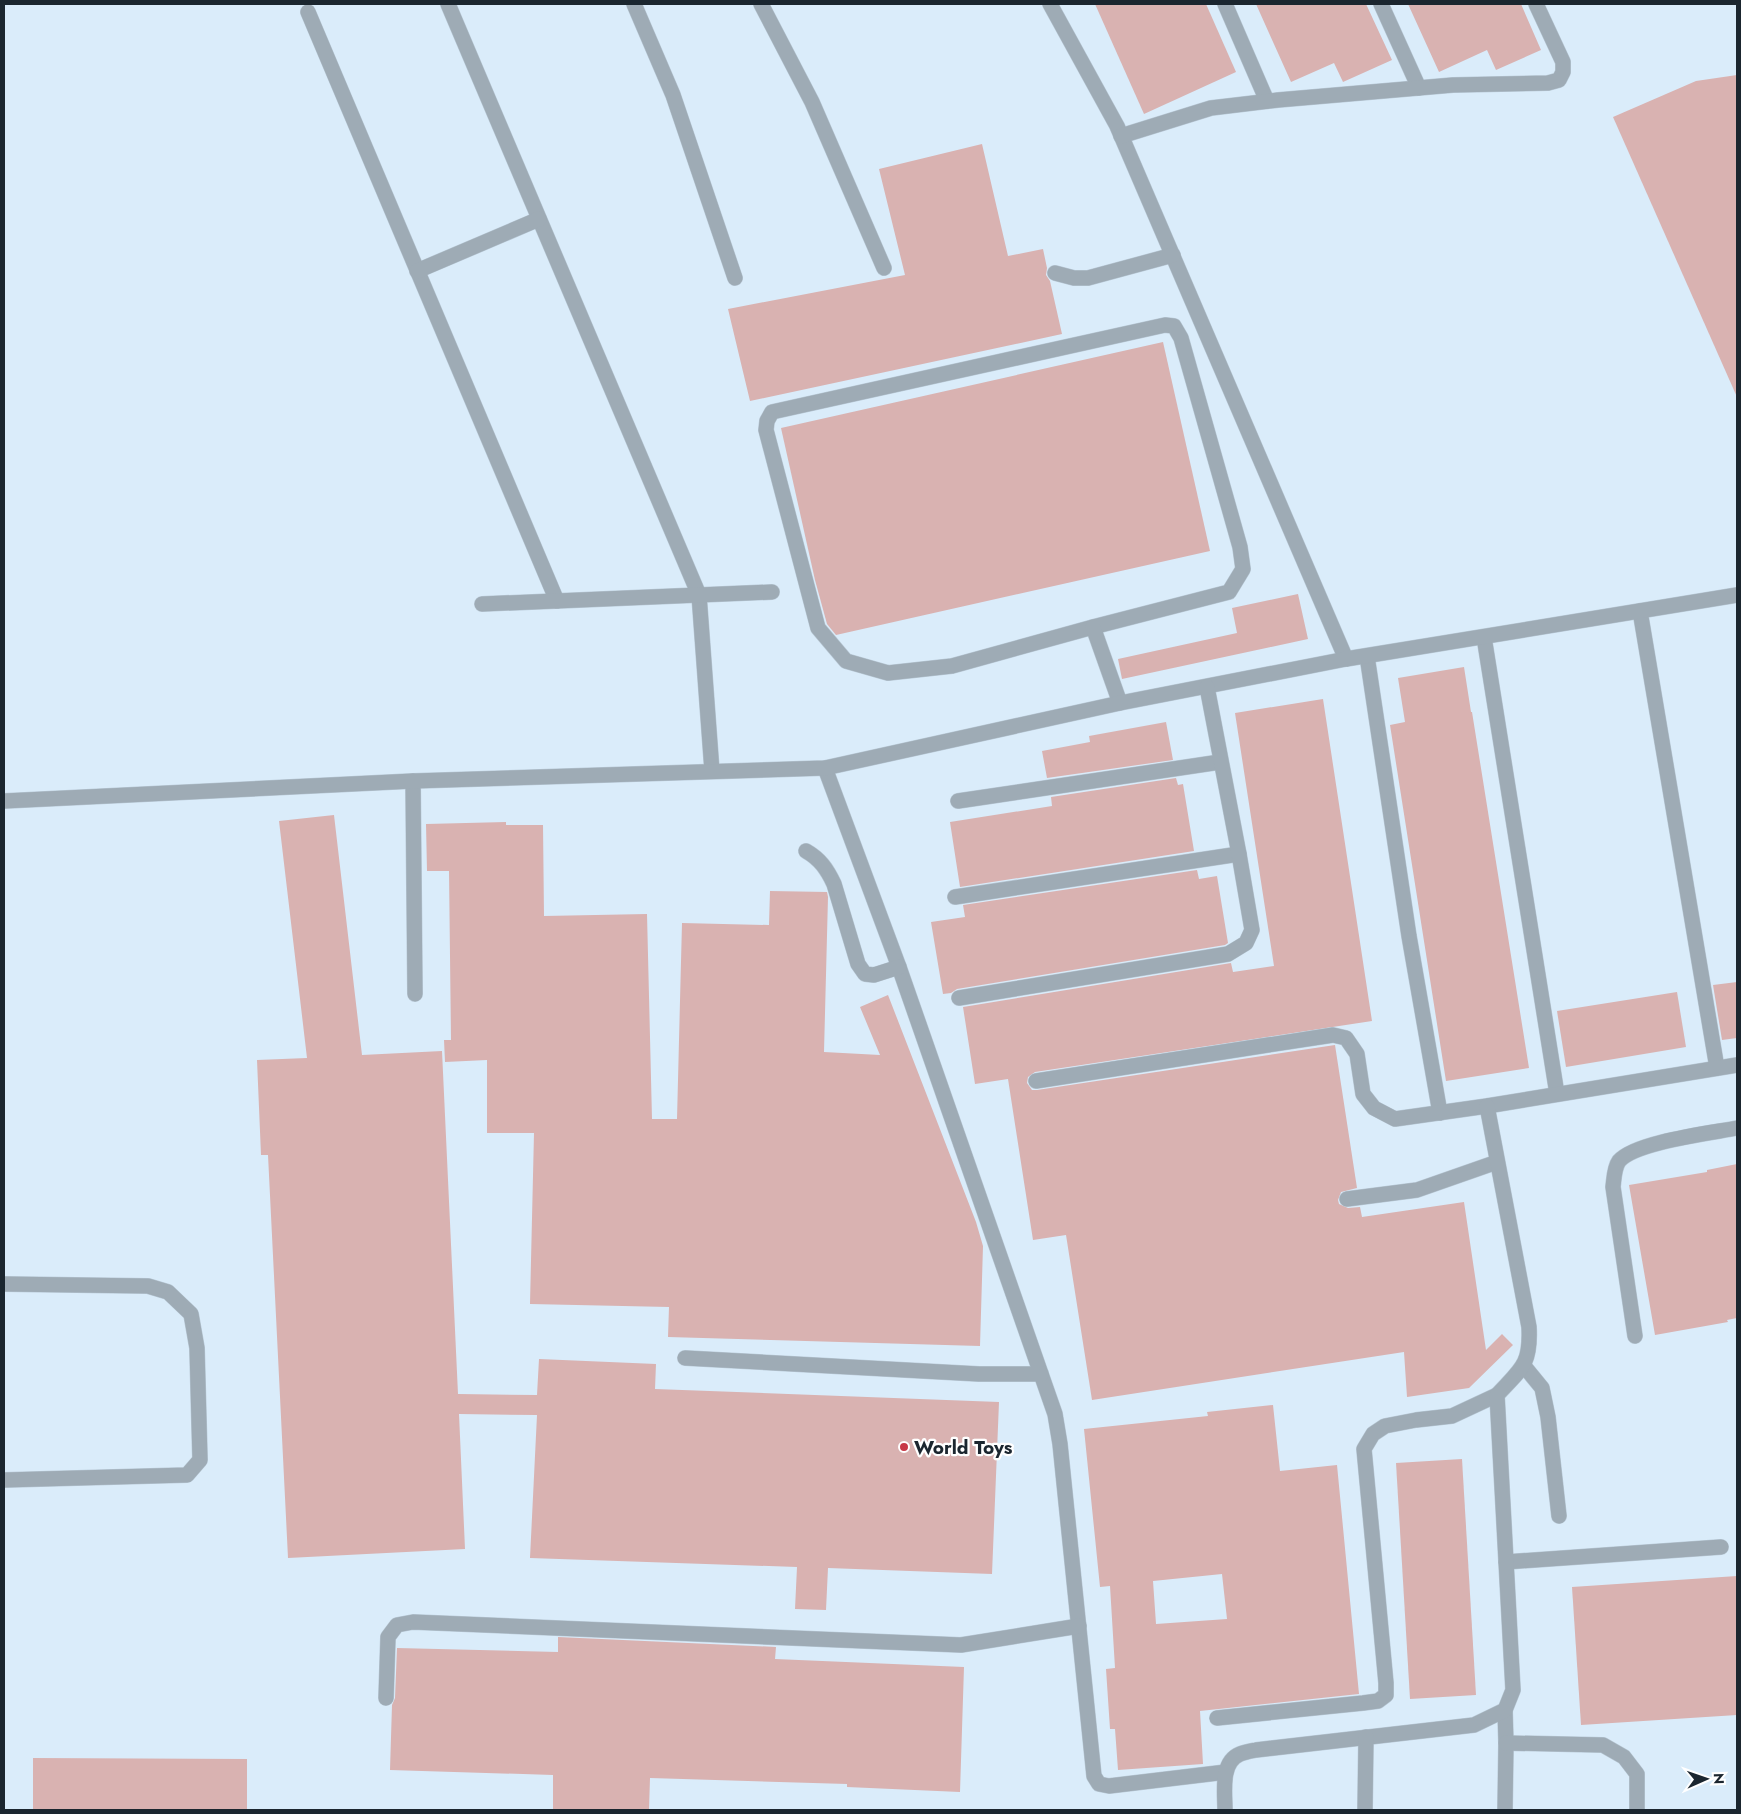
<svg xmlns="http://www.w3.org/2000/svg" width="1741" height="1814" font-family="Jost,sans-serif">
  <rect width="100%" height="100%" fill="#daecfa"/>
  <g fill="#d9b2b1" fill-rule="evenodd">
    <path d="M 1095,4 L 1206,4 L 1236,72 L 1144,114 Z"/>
    <path d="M 1256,4 L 1366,4 L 1392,60 L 1343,82 L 1334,63 L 1291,82 Z"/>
    <path d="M 1408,4 L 1521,4 L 1541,50 L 1496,70 L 1487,50 L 1439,72 Z"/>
    <path d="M 1737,75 L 1737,397 L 1613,117 L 1696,81 Z"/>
    <path d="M 982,144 L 1008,256 L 1043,249 L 1047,268 L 1046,275 L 1050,281 L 1062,334 L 750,401 L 728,309 L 905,275 L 879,169 Z"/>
    <path d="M 1163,342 L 1210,551 L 836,635 L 827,624 L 815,580 L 781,428 Z"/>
    <path d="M 1298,594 L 1308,639 L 1122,679 L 1118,659 L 1237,633 L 1232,608 Z"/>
    <path d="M 1464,667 L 1471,712 L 1472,712 L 1529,1068 L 1446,1081 L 1390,725 L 1405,722 L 1398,678 Z"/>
    <path d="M 1323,699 L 1372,1021 L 1035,1072 L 1028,1077 L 1027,1083 L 1032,1090 L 1037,1090 L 1335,1045 L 1357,1188 L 1341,1192 L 1338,1200 L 1339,1204 L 1348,1208 L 1360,1207 L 1362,1217 L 1464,1202 L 1486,1350 L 1502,1334 L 1513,1345 L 1469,1388 L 1407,1397 L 1404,1352 L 1092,1400 L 1066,1235 L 1033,1240 L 1008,1079 L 975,1084 L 963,1007 L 1231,963 L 1233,972 L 1274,966 L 1235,713 Z"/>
    <path d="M 1166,722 L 1173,760 L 1047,778 L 1042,751 L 1090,742 L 1089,736 Z"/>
    <path d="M 1176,778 L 1178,785 L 1183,784 L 1194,851 L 960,887 L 950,822 L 1052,806 L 1051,797 Z"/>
    <path d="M 334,815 L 362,1055 L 442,1051 L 458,1394 L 537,1395 L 539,1359 L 656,1364 L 655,1389 L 999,1402 L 992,1574 L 828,1568 L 826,1610 L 795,1609 L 797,1567 L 530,1558 L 537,1415 L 459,1414 L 465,1549 L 288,1558 L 268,1155 L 261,1155 L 257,1060 L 307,1058 L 279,821 Z"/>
    <path d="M 506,822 L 506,825 L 543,825 L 544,916 L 647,914 L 652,1119 L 677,1119 L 682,923 L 769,925 L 770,891 L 827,892 L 828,897 L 824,1052 L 880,1055 L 860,1007 L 888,995 L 976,1222 L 983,1246 L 980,1346 L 668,1337 L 669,1307 L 530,1304 L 534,1133 L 487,1133 L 487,1060 L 445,1062 L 444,1040 L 451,1040 L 449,871 L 427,871 L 426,824 Z"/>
    <path d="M 1197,870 L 1199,879 L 1217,876 L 1228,943 L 1225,945 L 957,989 L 951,993 L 943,994 L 931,922 L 965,917 L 963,905 Z"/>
    <path d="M 1737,982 L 1737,1038 L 1722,1040 L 1713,985 Z"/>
    <path d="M 1677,992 L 1686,1047 L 1566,1067 L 1557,1011 Z"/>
    <path d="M 1737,1164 L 1737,1318 L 1727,1320 L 1728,1322 L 1655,1335 L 1629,1185 L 1707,1172 L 1707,1170 Z"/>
    <path d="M 1273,1405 L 1280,1471 L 1337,1465 L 1359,1694 L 1200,1711 L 1203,1764 L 1118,1770 L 1115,1729 L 1110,1729 L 1106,1669 L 1115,1668 L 1110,1586 L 1100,1587 L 1084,1429 L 1208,1416 L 1207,1412 ZM 1222,1574 L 1227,1619 L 1156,1624 L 1153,1581 Z"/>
    <path d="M 1462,1459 L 1476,1695 L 1410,1699 L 1396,1463 Z"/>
    <path d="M 1737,1576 L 1737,1715 L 1581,1725 L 1572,1587 Z"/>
    <path d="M 558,1637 L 776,1647 L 775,1659 L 964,1667 L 960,1792 L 847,1787 L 847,1784 L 650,1778 L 649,1810 L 553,1810 L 553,1775 L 390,1770 L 392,1705 L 395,1698 L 397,1648 L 558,1652 Z"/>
    <path d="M 33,1758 L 247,1759 L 247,1810 L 33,1810 Z"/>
  </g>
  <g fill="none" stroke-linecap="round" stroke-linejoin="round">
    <g stroke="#b8c8d5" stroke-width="16">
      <g id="minor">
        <path d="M 448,4 L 699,595 L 712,771"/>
        <path d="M 634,4 L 673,95 L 735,278"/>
        <path d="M 761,4 L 812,102 L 884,268"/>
        <path d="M 1050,4 L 1117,126 L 1346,659"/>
        <path d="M 1225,4 L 1267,101"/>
        <path d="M 1381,4 L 1419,88"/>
        <path d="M 308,12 L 557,601"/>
        <path d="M 1121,136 L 1211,108 L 1278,100 L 1453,85 L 1548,83 L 1559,80 L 1563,72 L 1563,62 L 1536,4"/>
        <path d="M 417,271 L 539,219"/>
        <path d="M 1055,273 L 1074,278 L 1088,278 L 1173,255"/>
        <path d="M 1165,325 L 1174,326 L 1181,338 L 1240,547 L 1243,569 L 1229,592 L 1093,627 L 952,666 L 888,673 L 846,661 L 818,628 L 766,430 L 767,421 L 772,412 Z"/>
        <path d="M 482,604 L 772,592"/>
        <path d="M 1640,611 L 1717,1068"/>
        <path d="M 1093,627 L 1120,703"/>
        <path d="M 1484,637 L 1557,1094"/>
        <path d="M 1367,656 L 1409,936 L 1440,1113"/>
        <path d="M 825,768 L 899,967 L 1055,1414 L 1060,1444 L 1094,1776 L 1099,1784 L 1109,1786 L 1226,1772"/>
        <path d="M 413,781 L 415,994"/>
        <path d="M 4,801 L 413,781 L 825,768 L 1120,703 L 1346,659 L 1737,595"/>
        <path d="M 958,801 L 1220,762"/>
        <path d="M 806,851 C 820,859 827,869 834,884 L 858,964 L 865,974 L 874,975 L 899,967"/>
        <path d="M 955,897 L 1239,854"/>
        <path d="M 959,998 L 1228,954 L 1246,943 L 1252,930 L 1239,854 L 1207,687"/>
        <path d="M 1036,1081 L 1333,1035 L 1346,1038 L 1357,1054 L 1363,1094 L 1374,1108 L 1395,1119 L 1487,1106 L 1737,1065"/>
        <path d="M 1347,1199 L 1417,1190 L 1497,1162"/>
        <path d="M 4,1284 L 148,1286 L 168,1292 L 191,1314 L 197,1348 L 200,1460 L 187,1475 L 4,1480"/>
        <path d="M 1635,1336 L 1613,1187 C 1614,1179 1614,1168 1619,1161 C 1635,1142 1711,1133 1737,1128"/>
        <path d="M 685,1358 L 979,1374 L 1041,1374"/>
        <path d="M 1524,1366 L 1542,1388 L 1548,1417 L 1559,1516"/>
        <path d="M 1506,1562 L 1721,1547"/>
        <path d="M 386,1698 L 388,1637 L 397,1625 L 413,1622 L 961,1645 L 1079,1626"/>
        <path d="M 1505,1710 L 1506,1743 L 1505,1810"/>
        <path d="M 1217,1718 L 1363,1703 L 1378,1701 L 1386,1695 L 1386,1683 L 1364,1449 L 1373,1434 L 1385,1426 L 1416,1420 L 1452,1416 L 1497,1395"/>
        <path d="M 1506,1743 L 1603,1745 L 1624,1757 L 1637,1774 L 1637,1810"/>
        <path d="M 1225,1810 C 1225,1793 1220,1762 1240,1754 C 1245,1752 1251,1751 1256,1750 L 1474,1725 L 1505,1710 L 1513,1690 L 1497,1395 C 1521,1369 1531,1365 1529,1327 L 1487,1106"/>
        <path d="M 1365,1810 L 1366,1737"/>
      </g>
    </g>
    <use href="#minor" stroke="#9eabb5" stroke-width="15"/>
  </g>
  <circle fill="#c73746" stroke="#fff" stroke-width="2" cx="904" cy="1447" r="5"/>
  <g text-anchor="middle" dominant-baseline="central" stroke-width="4.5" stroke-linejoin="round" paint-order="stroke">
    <g font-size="19" font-weight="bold" fill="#1b262f" stroke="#fff" text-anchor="start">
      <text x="914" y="1447">World Toys</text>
    </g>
  </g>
  <rect width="1741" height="1814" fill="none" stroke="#1b262f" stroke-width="10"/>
  <g transform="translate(1706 1779) rotate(88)" stroke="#ffffff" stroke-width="4" paint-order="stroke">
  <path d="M0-4L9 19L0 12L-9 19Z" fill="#1b262f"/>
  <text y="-8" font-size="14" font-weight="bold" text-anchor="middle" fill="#1b262f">N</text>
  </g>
</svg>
